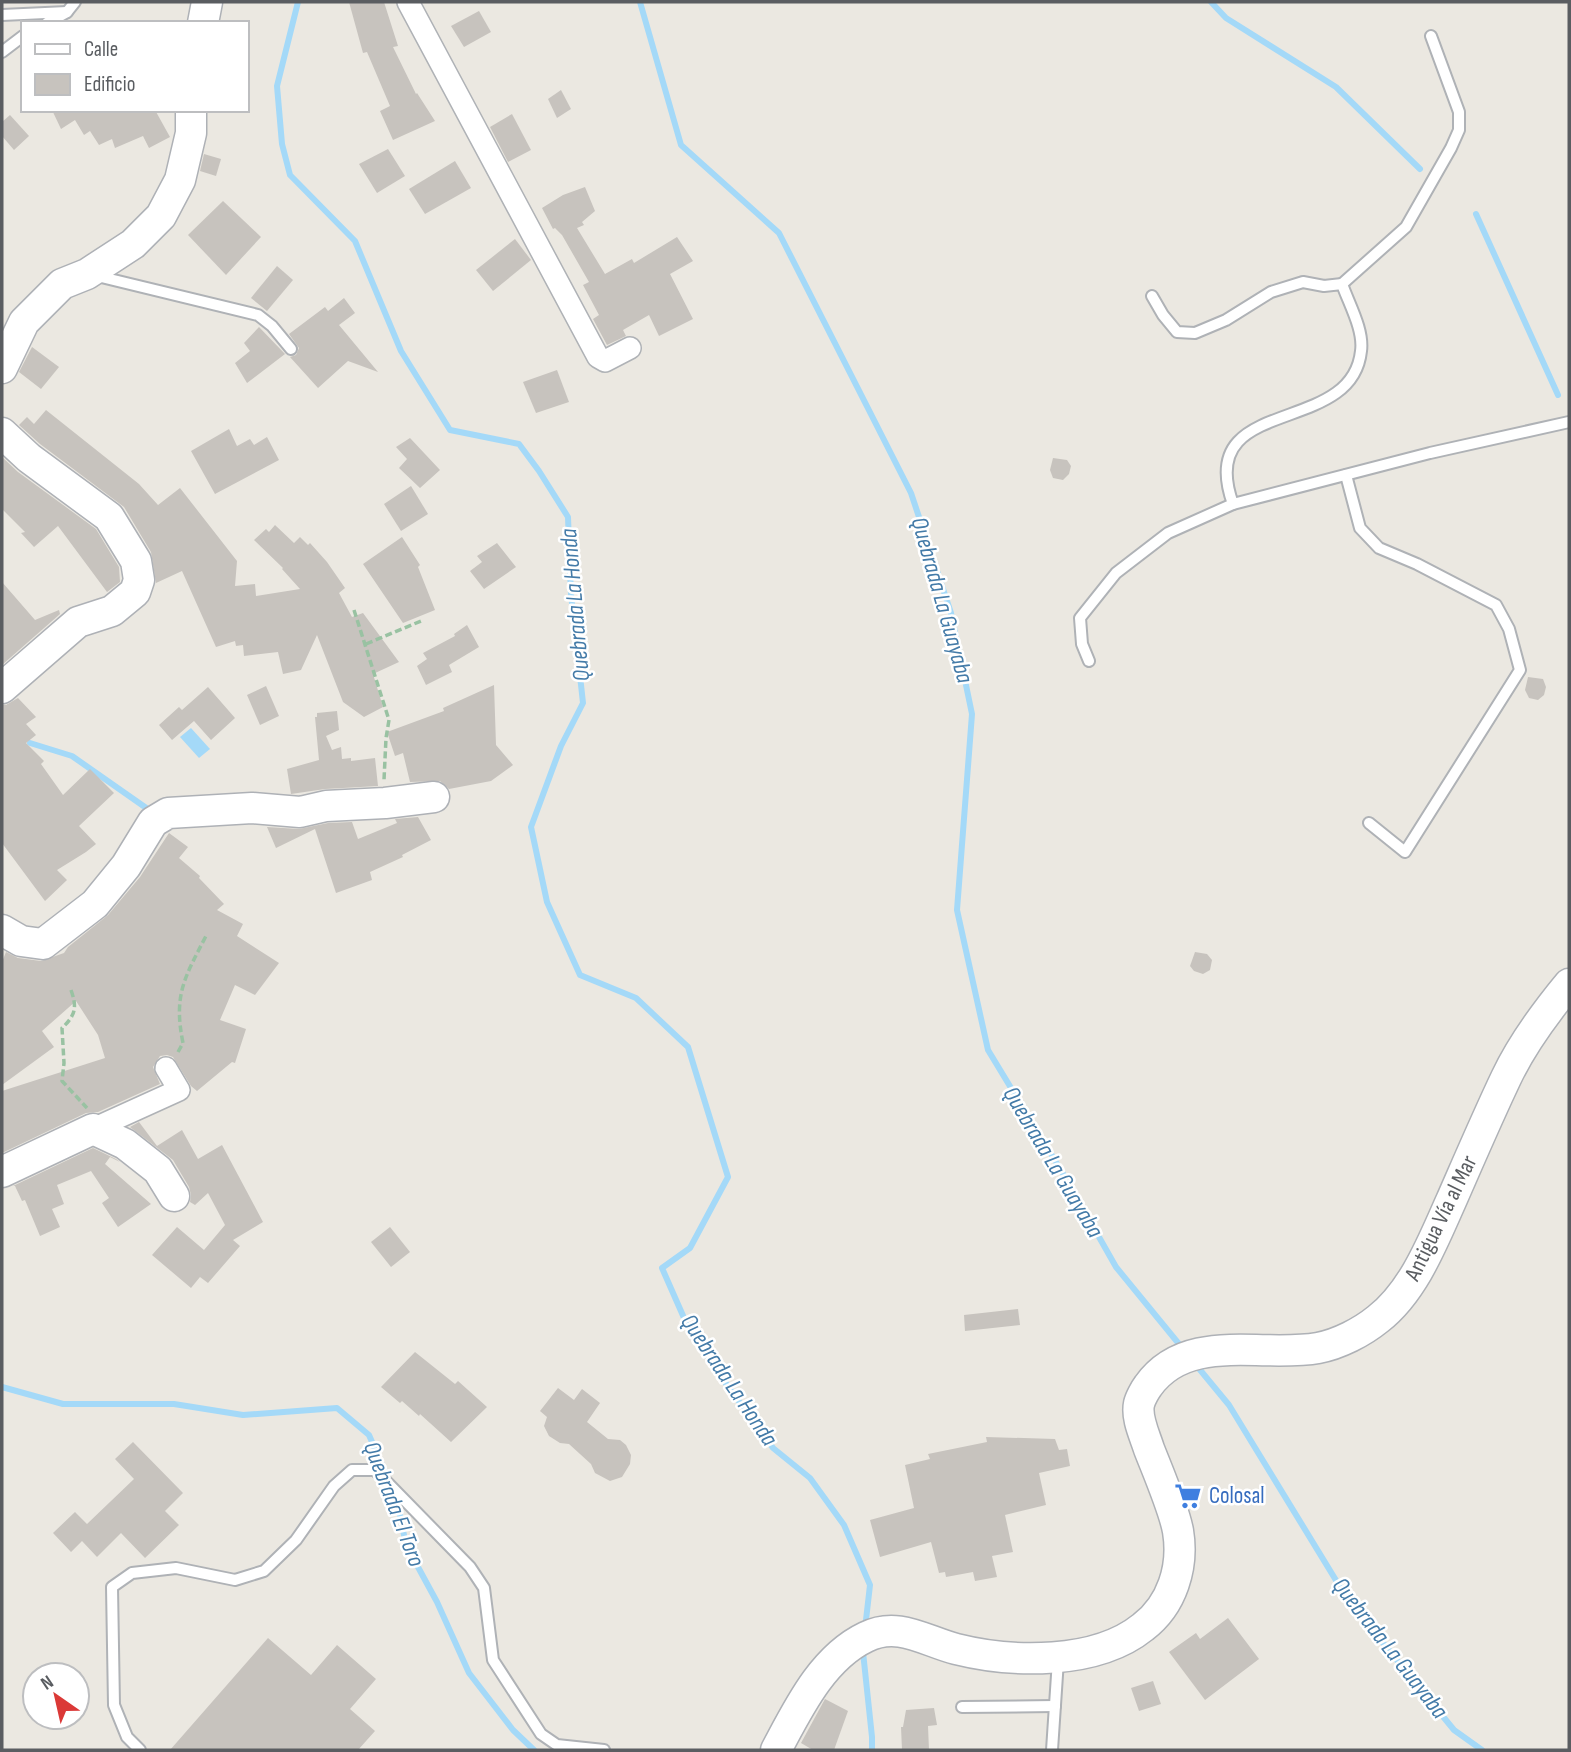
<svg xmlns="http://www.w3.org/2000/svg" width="1571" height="1752" font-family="'Sofia Sans Condensed',sans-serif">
  <rect width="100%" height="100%" fill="#ebe8e1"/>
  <path fill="#a4d9f8" d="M 191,728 L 210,749 L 199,758 L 180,737 Z"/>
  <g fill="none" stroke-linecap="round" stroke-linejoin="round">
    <g stroke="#a4d9f8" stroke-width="6">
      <path d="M 298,2 L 277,86 L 282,144 L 290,175 L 355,241 L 401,351 L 450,430 L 519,444 L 539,471 L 568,517 L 571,594 L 583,703 L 561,746 L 531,827 L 547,902 L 580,975 L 636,998 L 688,1047 L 728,1177 L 690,1248 L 662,1268 L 688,1327 L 727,1385 L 773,1448 L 810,1478 L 844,1525 L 870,1585 L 866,1620"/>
      <path d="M 640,2 L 681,145 L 779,233 L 911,493 L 951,613 L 972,714 L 957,910 L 988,1050 L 1065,1177 L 1116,1267 L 1179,1344"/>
      <path d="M 1211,2 L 1226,18 L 1336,87 L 1420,169"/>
      <path d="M 1476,214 L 1558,395"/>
      <path d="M 30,743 L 72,756 L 152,812"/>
      <path d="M 1196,1365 L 1229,1405 L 1348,1600 L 1454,1730 L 1482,1750"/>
      <path d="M 2,1387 L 63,1404 L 174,1404 L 243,1415 L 337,1408 L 369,1435 L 388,1479"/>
      <path d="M 393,1493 L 398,1505 L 406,1545 L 437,1602 L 469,1673 L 513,1730 L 534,1750"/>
      <path d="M 863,1652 L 872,1737 L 872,1750"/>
    </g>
  </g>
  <g fill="#c7c3be">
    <path d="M 349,2 L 384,2 L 398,46 L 393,47 L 416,94 L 417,93 L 435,121 L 393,140 L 380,111 L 390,106 L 367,52 L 363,53 Z"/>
    <path d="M 479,11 L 491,32 L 464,47 L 451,26 Z"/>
    <path d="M 561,90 L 571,109 L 557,118 L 548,99 Z"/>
    <path d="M 52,110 L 155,110 L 170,137 L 149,148 L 143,136 L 115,148 L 112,139 L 99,145 L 90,131 L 84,135 L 75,120 L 61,129 Z"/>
    <path d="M 512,114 L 531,150 L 508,162 L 490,127 Z"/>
    <path d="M 10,115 L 29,136 L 14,150 L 2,136 L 2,122 Z"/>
    <path d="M 388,149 L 405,176 L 377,193 L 359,164 Z"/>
    <path d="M 204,154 L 221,159 L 216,176 L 200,171 Z"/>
    <path d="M 455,161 L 471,188 L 425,214 L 409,189 Z"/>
    <path d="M 585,187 L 595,211 L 582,222 L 584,225 L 577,228 L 605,274 L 632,259 L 634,263 L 677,237 L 693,261 L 670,274 L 693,319 L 659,336 L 649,315 L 623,330 L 626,336 L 607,345 L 593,319 L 599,315 L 583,285 L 589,282 L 562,235 L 555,228 L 553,229 L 542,208 L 563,195 Z"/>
    <path d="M 223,201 L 261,237 L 226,275 L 188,235 Z"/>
    <path d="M 515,239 L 531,260 L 493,291 L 476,270 Z"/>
    <path d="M 277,266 L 293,280 L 267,311 L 251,298 Z"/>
    <path d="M 344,298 L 355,313 L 339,325 L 378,372 L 348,361 L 318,388 L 290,357 L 296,355 L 299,348 L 289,334 L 325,307 L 328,311 Z"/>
    <path d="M 259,327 L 285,354 L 247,383 L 235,363 L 250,351 L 244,343 Z"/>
    <path d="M 32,347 L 59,367 L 41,389 L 19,372 Z"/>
    <path d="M 557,370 L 569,402 L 536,413 L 523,382 Z"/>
    <path d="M 46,410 L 139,484 L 158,505 L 180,488 L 237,561 L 235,586 L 255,584 L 256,596 L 300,589 L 282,569 L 283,568 L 254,540 L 266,529 L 269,532 L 275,525 L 294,543 L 300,537 L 308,545 L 310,543 L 327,562 L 345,588 L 339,593 L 352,617 L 363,613 L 399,662 L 373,674 L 383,707 L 364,717 L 343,702 L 317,635 L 301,670 L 283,674 L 278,652 L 244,656 L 243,645 L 236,646 L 235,641 L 216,647 L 182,571 L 156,583 L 151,552 L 124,507 L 40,444 L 19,425 L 27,417 L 34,424 Z"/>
    <path d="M 229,429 L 237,446 L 250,439 L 254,445 L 267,437 L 279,460 L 215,494 L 191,451 Z"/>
    <path d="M 410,438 L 440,470 L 420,488 L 399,468 L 407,459 L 396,447 Z"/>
    <path d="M 2,457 L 18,472 L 96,529 L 119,567 L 120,582 L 107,592 L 58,526 L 34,547 L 21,533 L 25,532 L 2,509 Z"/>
    <path d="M 1053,458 L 1067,460 L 1071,466 L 1069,474 L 1063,480 L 1053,478 L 1050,470 Z"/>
    <path d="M 411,486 L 428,514 L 401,531 L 384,504 Z"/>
    <path d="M 402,537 L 420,565 L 418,567 L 435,610 L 403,623 L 363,564 Z"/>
    <path d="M 497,543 L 516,567 L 484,589 L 470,571 L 482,562 L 477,556 Z"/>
    <path d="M 2,582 L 35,620 L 59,610 L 60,614 L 2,665 Z"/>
    <path d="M 467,625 L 479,647 L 449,665 L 452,672 L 426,685 L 417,666 L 427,659 L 423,653 L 455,636 L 454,634 Z"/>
    <path d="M 1528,677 L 1543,679 L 1546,687 L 1544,695 L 1538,700 L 1529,698 L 1525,690 Z"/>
    <path d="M 494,685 L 496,745 L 513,765 L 491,781 L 449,789 L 440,781 L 410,782 L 403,753 L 395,756 L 387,732 L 444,711 L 443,708 Z"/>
    <path d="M 266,686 L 279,716 L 260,725 L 247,695 Z"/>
    <path d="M 208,687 L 235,718 L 211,740 L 194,721 L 172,740 L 159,725 L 179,707 L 182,710 Z"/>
    <path d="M 18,698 L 36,717 L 26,724 L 36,735 L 26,743 L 44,761 L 41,764 L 63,795 L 90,769 L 114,793 L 79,826 L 96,844 L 86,852 L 57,870 L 67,880 L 45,901 L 2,843 L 2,705 L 6,705 Z"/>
    <path d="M 337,711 L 339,730 L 326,736 L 332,750 L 341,747 L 342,759 L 351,758 L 351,761 L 375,758 L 378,786 L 325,789 L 291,794 L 287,769 L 319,760 L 315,717 L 317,717 L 317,713 Z"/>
    <path d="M 418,817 L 431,840 L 402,855 L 403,857 L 370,872 L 372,880 L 336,893 L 315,829 L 276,848 L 267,827 L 299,829 L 328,823 L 352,822 L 358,839 L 397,823 L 395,819 Z"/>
    <path d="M 169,833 L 188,847 L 179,858 L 200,876 L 199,878 L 224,904 L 217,910 L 243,924 L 237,936 L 279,963 L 255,995 L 235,985 L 220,1020 L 246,1029 L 235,1063 L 232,1062 L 197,1091 L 191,1086 L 173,1057 L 167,1055 L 160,1056 L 153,1067 L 160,1084 L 98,1112 L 86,1113 L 2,1153 L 2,1091 L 105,1058 L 98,1035 L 76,1001 L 42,1031 L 54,1047 L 2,1085 L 2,962 L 6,952 L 18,958 L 41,961 L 64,953 L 68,947 L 108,915 L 140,877 Z"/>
    <path d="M 1195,952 L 1207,954 L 1212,960 L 1210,970 L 1203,974 L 1194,971 L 1190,966 Z"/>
    <path d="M 139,1122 L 157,1146 L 182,1130 L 198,1159 L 222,1145 L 263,1222 L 233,1240 L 240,1246 L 208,1283 L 200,1277 L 191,1288 L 152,1255 L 177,1227 L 204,1250 L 225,1225 L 208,1193 L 195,1205 L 190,1202 L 191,1195 L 189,1187 L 173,1160 L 130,1127 Z"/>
    <path d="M 93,1148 L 116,1159 L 120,1162 L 110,1157 L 105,1164 L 151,1204 L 118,1227 L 102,1203 L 109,1198 L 91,1171 L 57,1185 L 64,1204 L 52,1209 L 60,1227 L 40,1236 L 25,1200 L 22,1201 L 15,1186 L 13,1186 Z"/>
    <path d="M 390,1227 L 410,1252 L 391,1267 L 371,1242 Z"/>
    <path d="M 1018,1309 L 1020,1325 L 965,1331 L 964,1315 Z"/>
    <path d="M 415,1352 L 455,1384 L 458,1381 L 487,1407 L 451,1442 L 420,1414 L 419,1416 L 402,1401 L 400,1403 L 381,1387 Z"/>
    <path d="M 558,1388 L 574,1400 L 582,1389 L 600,1403 L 587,1422 L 608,1439 L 620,1440 L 626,1445 L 631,1455 L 630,1464 L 622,1477 L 610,1481 L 595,1473 L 591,1464 L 569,1444 L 560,1443 L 549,1436 L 544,1426 L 547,1417 L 540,1411 Z"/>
    <path d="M 986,1437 L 1055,1439 L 1059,1450 L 1067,1449 L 1070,1466 L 1039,1473 L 1046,1505 L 1005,1515 L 1013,1552 L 992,1556 L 997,1577 L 975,1581 L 973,1572 L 946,1577 L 945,1572 L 939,1573 L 931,1542 L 880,1557 L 870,1520 L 914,1508 L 905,1465 L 930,1459 L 928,1454 L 987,1442 Z"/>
    <path d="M 133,1442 L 183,1493 L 165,1511 L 179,1525 L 145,1558 L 121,1533 L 97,1557 L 82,1541 L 71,1552 L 53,1533 L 75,1512 L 87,1524 L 134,1479 L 115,1459 Z"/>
    <path d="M 1228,1618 L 1259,1659 L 1205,1700 L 1169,1652 L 1196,1633 L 1200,1639 Z"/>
    <path d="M 268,1638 L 311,1675 L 337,1645 L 376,1679 L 350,1709 L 375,1731 L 358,1750 L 170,1750 Z"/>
    <path d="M 1153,1681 L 1161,1704 L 1139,1711 L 1131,1688 Z"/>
    <path d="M 825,1699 L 848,1711 L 834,1750 L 813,1750 L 801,1743 Z"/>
    <path d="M 934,1708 L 937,1725 L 928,1726 L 929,1750 L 902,1750 L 901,1727 L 903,1727 L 906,1710 Z"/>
  </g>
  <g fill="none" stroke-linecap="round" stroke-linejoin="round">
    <g stroke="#afb2b6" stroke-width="14">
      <g id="lane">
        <path d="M 2,15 L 67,12"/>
        <path d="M 47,23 L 67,12 L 75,2"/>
        <path d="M 2,52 L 23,36"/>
        <path d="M 93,275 L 258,315 L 272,326 L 291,349"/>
        <path d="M 1342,284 L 1406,227 L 1451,148 L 1459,130 L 1459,112 L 1431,36"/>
        <path d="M 1152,296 L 1163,315 L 1177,332 L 1195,333 L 1226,320 L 1271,292 L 1303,282 L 1324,286 L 1342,284 C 1349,304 1364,330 1361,351 C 1352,438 1193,393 1233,504 L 1430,453 L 1569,422"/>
        <path d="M 1346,475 L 1360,528 L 1379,548 L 1417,564 L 1496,605 L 1509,629 L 1520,670 L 1405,852 L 1369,823"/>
        <path d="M 1089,661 L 1082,644 L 1080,618 L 1116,573 L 1168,533 L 1233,504"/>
        <path d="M 962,1707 L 1055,1706"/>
        <path d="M 140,1750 L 127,1737 L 114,1705 L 112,1587 L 132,1573 L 176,1568 L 235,1580 L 264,1571 L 296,1540 L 334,1486 L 352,1470 L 375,1470 L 470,1567 L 484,1588 L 493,1660 L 541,1734 L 557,1745 L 604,1750"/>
        <path d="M 1052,1750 L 1058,1660"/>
      </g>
    </g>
    <g stroke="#afb2b6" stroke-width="24">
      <g id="street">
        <path d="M 408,2 L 598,357 L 605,361 L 630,348"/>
        <path d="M 93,1129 L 179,1090 L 166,1068"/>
      </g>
    </g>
    <g stroke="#aeb1b6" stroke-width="33">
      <g id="secondary">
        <path d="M 203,23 L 207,2"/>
        <path d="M 2,368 L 24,322 L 62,284 L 87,274 L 133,244 L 161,216 L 180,180 L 191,133 L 191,110"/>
        <path d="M 2,433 L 29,458 L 109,517 L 136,561 L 139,580 L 135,592 L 112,611 L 78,622 L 2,688"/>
        <path d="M 2,930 L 21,941 L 43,944 L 95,904 L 126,866 L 153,822 L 168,813 L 252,808 L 300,812 L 326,806 L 385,803 L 434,797"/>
        <path d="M 2,1172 L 93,1129 L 125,1144 L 158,1170 L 174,1196"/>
        <path d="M 776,1750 C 798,1709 822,1658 866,1637 C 898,1621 925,1641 956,1649 C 1012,1663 1096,1665 1143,1627 C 1172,1605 1184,1567 1178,1531 C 1174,1509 1158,1472 1149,1449 C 1145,1436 1136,1418 1139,1404 C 1140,1399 1145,1390 1148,1386 C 1187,1331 1263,1358 1318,1348 C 1339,1344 1362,1332 1378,1319 C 1414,1291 1433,1241 1451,1201 C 1469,1160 1487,1118 1506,1078 C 1522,1044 1545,1013 1569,984"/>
      </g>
    </g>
    <g stroke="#99c2a2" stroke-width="3.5" stroke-dasharray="7 3.5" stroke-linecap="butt">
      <path d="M 354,610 L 389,720 L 386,738 L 384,780"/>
      <path d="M 366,644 L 421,621"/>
      <path d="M 71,990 C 77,1007 76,1015 62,1028 L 64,1063 L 62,1081 L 87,1108"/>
      <path d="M 178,1052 L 183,1043 C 173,994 185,977 207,934"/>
    </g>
    <use href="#lane" stroke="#fff" stroke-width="10"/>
    <use href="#street" stroke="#fff" stroke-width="21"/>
    <use href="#secondary" stroke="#fff" stroke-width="30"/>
  </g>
  <defs>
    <g id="supermarket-bare" transform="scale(2.1)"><path d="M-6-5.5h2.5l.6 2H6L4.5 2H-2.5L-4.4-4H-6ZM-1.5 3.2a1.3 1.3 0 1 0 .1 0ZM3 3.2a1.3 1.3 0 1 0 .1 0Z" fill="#3f7fe0" stroke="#fff" stroke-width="2.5" paint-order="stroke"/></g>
  </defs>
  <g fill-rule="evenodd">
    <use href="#supermarket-bare" x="1188" y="1496"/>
  </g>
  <g text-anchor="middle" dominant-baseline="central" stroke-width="5" stroke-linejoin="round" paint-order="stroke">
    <g font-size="23" fill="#5a5d61" stroke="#fff">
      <text transform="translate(1441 1218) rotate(-64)">Antigua Vía al Mar</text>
    </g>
    <g font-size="23" fill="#366cbe" stroke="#fff" text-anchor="start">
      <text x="1209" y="1496">Colosal</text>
    </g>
    <g font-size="24" font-style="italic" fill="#447ba8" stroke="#fff">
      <text transform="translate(942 600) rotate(74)">Quebrada La Guayaba</text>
      <text transform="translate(575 605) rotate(-95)">Quebrada La Honda</text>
      <text transform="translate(1053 1162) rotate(59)">Quebrada La Guayaba</text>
      <text transform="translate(729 1380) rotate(56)">Quebrada La Honda</text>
      <text transform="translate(394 1504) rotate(69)">Quebrada El Toro</text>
      <text transform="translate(1390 1648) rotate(52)">Quebrada La Guayaba</text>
    </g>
  </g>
  <rect width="1571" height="1752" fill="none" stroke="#5a5d61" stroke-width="7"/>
  <rect x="21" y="21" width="228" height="91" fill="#ffffff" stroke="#bdbec0" stroke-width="2"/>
  <rect x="35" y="44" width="35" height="10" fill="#ffffff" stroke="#bdbec0" stroke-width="2"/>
  <text x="84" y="56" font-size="21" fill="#5a5d61">Calle</text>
  <rect x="35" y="74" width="35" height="21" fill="#c7c3be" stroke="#bdbec0" stroke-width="2"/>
  <text x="84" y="91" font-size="21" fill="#5a5d61">Edificio</text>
  <g transform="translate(56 1696) rotate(326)"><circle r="33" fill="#ffffff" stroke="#bdbec0" stroke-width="2"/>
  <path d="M0-5L12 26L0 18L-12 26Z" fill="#db3937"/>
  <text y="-10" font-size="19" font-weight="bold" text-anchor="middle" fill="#5a5d61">N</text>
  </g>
</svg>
